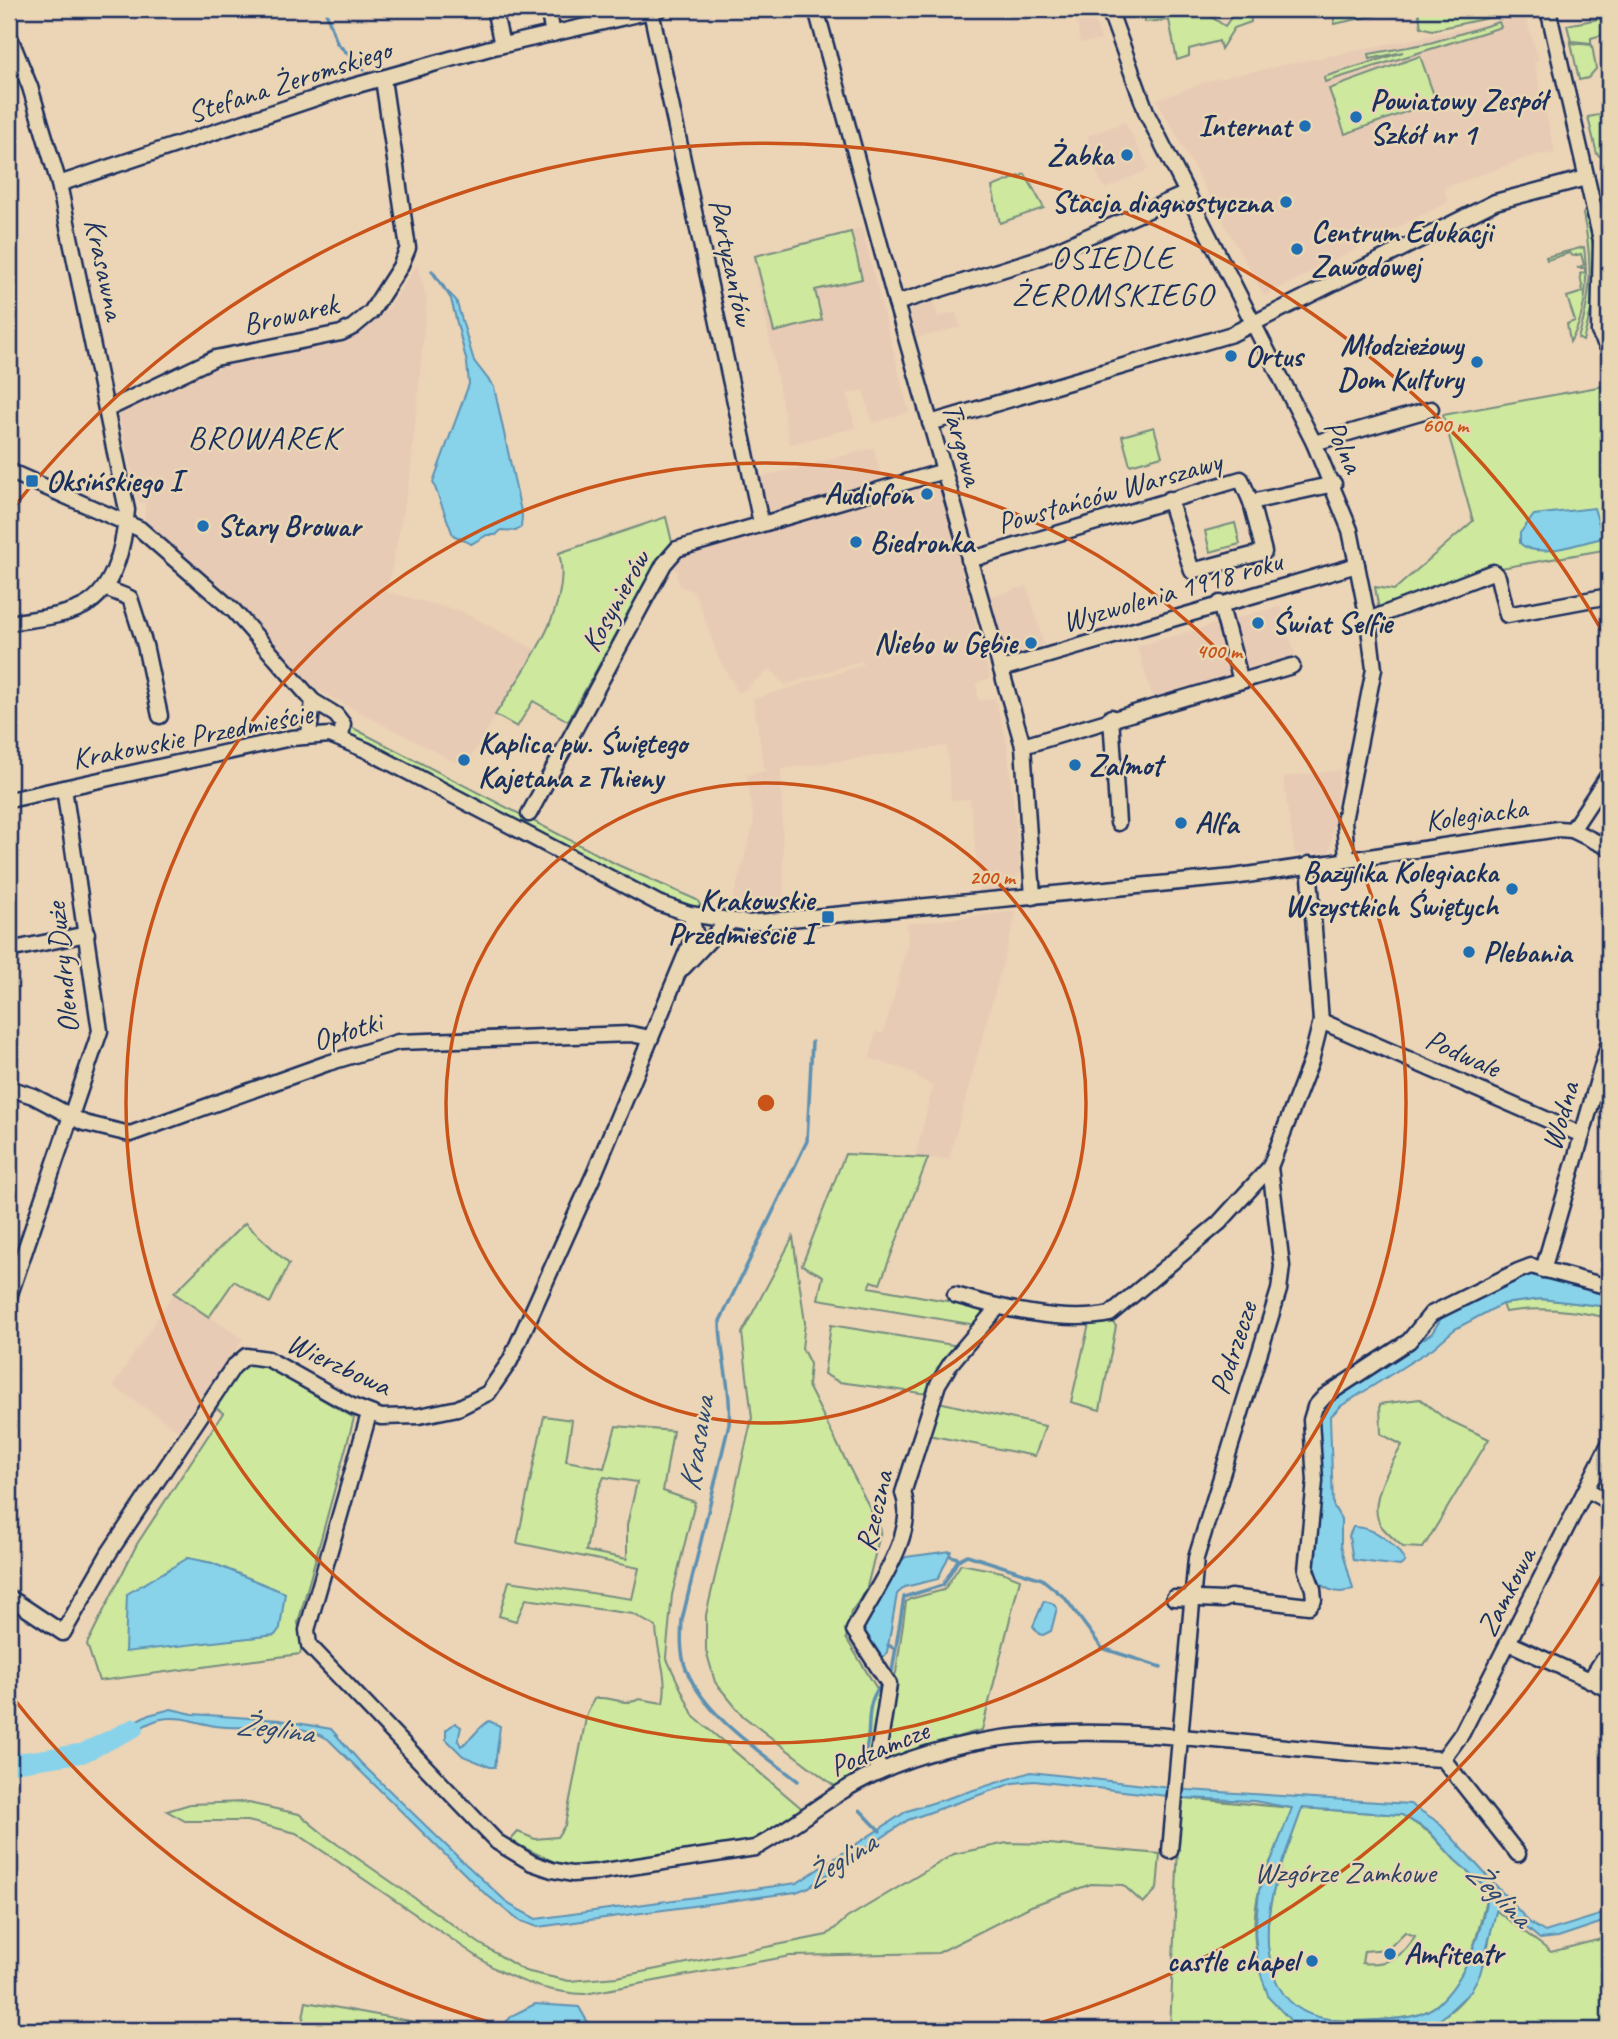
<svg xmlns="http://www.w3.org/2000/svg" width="1618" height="2039" font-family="Caveat,sans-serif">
  <rect width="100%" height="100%" fill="#ecd4b6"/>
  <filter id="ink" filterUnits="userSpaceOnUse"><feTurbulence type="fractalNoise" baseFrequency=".0143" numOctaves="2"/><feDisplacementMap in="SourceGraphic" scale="14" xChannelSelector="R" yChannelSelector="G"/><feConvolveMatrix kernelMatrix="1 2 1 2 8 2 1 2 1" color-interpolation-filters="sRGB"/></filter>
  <g filter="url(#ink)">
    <g fill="#e8cbb5">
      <path d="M 1075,9 L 1091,9 L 1101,40 L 1080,43 Z"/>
      <path d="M 1525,16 L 1539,60 L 1534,61 L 1555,153 L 1532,156 L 1444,188 L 1448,202 L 1264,296 L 1157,100 L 1212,80 Z"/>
      <path d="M 1125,122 L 1149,169 L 1105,189 L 1083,143 L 1089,140 L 1088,136 Z"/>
      <path d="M 862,228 L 909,412 L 872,423 L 863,390 L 847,394 L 855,428 L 790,444 L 753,254 Z"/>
      <path d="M 417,265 L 427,300 L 410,477 L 387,592 L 461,611 L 536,650 L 465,767 L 317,690 L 225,590 L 145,522 L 145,503 L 138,502 L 119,416 L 123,409 L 221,359 L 298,350 L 345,335 L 387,310 Z"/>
      <path d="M 932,299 L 938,317 L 956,312 L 960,327 L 916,338 L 908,305 Z"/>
      <path d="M 874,448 L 882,481 L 766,513 L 758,478 Z"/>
      <path d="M 938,480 L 990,678 L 976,684 L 979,701 L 995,698 L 1006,738 L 1021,870 L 1012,888 L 980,892 L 970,799 L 951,801 L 947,746 L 781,769 L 784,910 L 770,911 L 733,899 L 754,822 L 747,775 L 765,771 L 753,699 L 863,665 L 861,661 L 785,685 L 771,669 L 739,693 L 719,659 L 695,592 L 680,586 L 676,576 L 678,572 L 672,567 L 686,552 Z"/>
      <path d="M 1027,586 L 1044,645 L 1012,657 L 1001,648 L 986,598 Z"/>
      <path d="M 1281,606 L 1296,658 L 1154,701 L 1137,646 Z"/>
      <path d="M 1340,770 L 1330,852 L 1295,855 L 1283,777 Z"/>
      <path d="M 1017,911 L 949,1159 L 915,1158 L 933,1087 L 909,1071 L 870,1058 L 876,1031 L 883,1033 L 896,990 L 908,942 L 907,924 Z"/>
      <path d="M 174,1293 L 243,1339 L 181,1432 L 113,1386 Z"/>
    </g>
    <g fill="#cee89e" stroke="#748c7e" stroke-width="2" fill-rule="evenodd">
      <path d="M 1143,9 L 1199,9 L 1225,26 L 1237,9 L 1265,9 L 1250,12 L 1251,22 L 1234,28 L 1221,49 L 1219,41 L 1189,49 L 1189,56 L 1177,60 L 1169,20 L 1145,22 Z"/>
      <path d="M 1334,9 L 1405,9 L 1334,24 Z"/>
      <path d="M 1418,9 L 1530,9 L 1432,30 L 1421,27 Z"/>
      <path d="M 1609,17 L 1609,33 L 1591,38 L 1591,43 L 1571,41 L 1567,25 Z"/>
      <path d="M 1499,22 L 1501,27 L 1325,82 L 1324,77 L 1403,52 L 1370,59 L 1369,54 L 1430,43 Z"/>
      <path d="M 1571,43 L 1592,45 L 1596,69 L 1588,78 L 1579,80 Z"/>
      <path d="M 1420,56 L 1436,101 L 1345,134 L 1329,89 Z"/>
      <path d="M 1609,113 L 1609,163 L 1597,154 L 1588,117 Z"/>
      <path d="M 1025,174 L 1044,208 L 1000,223 L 992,187 Z"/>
      <path d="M 1586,209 L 1596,262 L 1594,299 L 1583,341 L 1578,338 C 1593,295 1592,258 1583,214 Z"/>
      <path d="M 851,232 L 862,279 L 815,290 L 822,320 L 774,332 L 755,256 Z"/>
      <path d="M 1584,247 C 1588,278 1587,314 1570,342 L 1567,324 L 1575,321 L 1567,297 L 1583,292 L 1580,274 L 1585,272 L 1585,268 L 1577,268 L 1584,265 L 1581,254 L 1573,256 L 1569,253 L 1547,260 L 1546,257 Z"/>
      <path d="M 1609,385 L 1609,512 L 1604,511 L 1609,527 L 1609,549 L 1501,568 L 1499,566 L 1380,616 L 1375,587 L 1394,590 L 1473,521 L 1443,415 Z"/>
      <path d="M 1154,427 L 1162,456 L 1130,465 L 1122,436 Z"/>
      <path d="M 666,517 L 672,542 L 650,573 L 568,721 L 533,701 L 517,727 L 495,715 C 523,671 574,607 559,553 Z"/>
      <path d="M 1235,523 L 1240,544 L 1210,552 L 1205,531 Z"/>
      <path d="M 353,728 L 618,865 L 697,900 L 701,906 L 698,909 L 669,901 L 350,734 L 350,729 Z"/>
      <path d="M 845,1154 L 928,1158 L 880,1284 L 872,1281 L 869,1287 L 991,1309 L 976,1325 L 818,1299 L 823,1276 L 802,1265 Z"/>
      <path d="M 245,1223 L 289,1264 L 270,1303 L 234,1281 L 209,1317 L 174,1293 Z"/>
      <path d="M 793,1237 L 805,1323 L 802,1348 L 810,1364 L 808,1386 L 881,1530 L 866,1591 L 851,1612 L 846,1638 L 879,1692 L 896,1673 L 906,1602 L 910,1599 L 944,1590 L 961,1564 L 1002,1572 L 1020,1579 L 982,1730 C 931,1743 883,1764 836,1787 L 743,1716 L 715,1682 L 706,1650 L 706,1615 L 752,1418 L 742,1333 Z"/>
      <path d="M 1541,1299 L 1609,1307 L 1609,1318 C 1575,1310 1539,1306 1505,1312 L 1502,1304 Z"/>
      <path d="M 1112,1322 L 1116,1326 L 1100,1410 L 1071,1402 L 1089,1324 Z"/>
      <path d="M 831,1325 L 959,1346 L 928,1394 L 839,1382 L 824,1374 Z"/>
      <path d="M 248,1363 L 260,1363 L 354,1418 L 298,1623 L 303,1643 L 300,1654 L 99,1681 L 87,1644 L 137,1544 L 223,1413 L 215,1407 L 241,1368 ZM 187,1558 L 212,1563 L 284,1593 L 275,1635 L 218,1641 Z"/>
      <path d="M 1420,1399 L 1444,1418 L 1489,1439 L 1423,1548 L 1403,1547 C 1396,1541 1388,1534 1382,1527 C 1365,1505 1391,1465 1402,1445 L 1381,1434 L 1380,1404 Z"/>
      <path d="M 934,1401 L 1045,1426 L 1035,1456 L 923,1434 Z"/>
      <path d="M 544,1416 L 572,1420 L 566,1461 L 604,1468 L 616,1426 L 673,1431 L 663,1491 L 695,1502 L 672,1595 L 666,1657 L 694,1717 L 812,1817 L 756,1842 L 578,1867 L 556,1863 L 510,1841 L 518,1832 L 535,1839 L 557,1837 L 565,1825 L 587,1713 L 594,1699 C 609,1694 625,1708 639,1699 L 663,1703 C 669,1676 657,1655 656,1627 L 633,1614 L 526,1599 L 516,1621 L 499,1616 L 509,1581 L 632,1599 L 639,1568 L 517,1543 ZM 604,1477 L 637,1482 L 627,1525 L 627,1559 L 586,1551 L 596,1495 Z"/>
      <path d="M 1185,1798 L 1292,1808 C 1291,1831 1271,1855 1263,1878 C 1244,1930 1255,2004 1309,2030 L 1170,2030 L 1180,1800 Z"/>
      <path d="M 244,1802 L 299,1814 L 327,1837 L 479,1943 L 525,1971 L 569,1981 L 617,1977 L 827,1935 L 847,1918 L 954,1854 L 1007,1843 L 1049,1844 L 1160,1854 L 1157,1889 L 1143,1903 L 1123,1885 L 1091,1884 L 1031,1906 L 938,1953 L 790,1956 L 585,1994 C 552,1993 524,1984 494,1968 L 296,1833 L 248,1821 L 185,1821 L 167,1811 L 190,1804 Z"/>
      <path d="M 1302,1808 L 1402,1815 L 1430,1833 L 1455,1860 L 1488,1889 C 1480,1928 1470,1976 1438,2004 C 1422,2018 1398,2019 1378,2020 C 1318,2025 1274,2017 1268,1946 C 1264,1896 1287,1854 1302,1808 ZM 1405,1932 L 1415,1936 C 1404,1957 1385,1966 1362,1963 L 1364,1951 L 1388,1949 Z"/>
      <path d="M 1494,1909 L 1551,1952 L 1609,1937 L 1609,2030 L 1411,2030 C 1472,2014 1488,1967 1494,1909 Z"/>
      <path d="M 306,2002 L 443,2027 L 443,2030 L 336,2030 L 302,2024 Z"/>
    </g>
    <g fill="#89d3ea" stroke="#5d91b2" stroke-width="2" fill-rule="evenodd">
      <path d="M 444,288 L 456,300 L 474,361 L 494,387 L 522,516 L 521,527 L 516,531 L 501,530 L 496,535 L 487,535 L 471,544 L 453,535 L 433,482 L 469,384 L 467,363 L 451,299 Z"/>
      <path d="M 1594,508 L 1602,534 L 1599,539 C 1578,543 1536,560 1520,543 L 1520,533 L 1534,515 Z"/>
      <path d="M 1525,1273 L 1609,1294 L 1609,1307 L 1541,1299 L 1502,1304 L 1455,1329 L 1433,1348 L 1341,1406 L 1330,1417 L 1333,1505 L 1341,1519 L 1341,1545 L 1353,1589 C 1336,1597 1321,1587 1311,1575 L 1318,1414 L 1328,1403 L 1432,1333 L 1445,1312 Z"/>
      <path d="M 1353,1527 C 1373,1526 1397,1544 1405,1562 L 1400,1566 L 1353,1560 L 1349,1536 Z"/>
      <path d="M 951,1551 L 938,1579 L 905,1587 L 897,1594 L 887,1652 L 884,1657 L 877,1655 L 862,1629 L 901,1561 L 906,1557 Z"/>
      <path d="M 188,1558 L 212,1563 L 285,1593 L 280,1628 L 275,1635 L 125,1652 L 127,1594 Z"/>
      <path d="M 1044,1601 L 1052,1603 L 1057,1608 L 1051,1631 L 1043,1635 L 1039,1634 L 1033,1626 Z"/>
      <path d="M 171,1709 L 193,1714 L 280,1720 L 331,1729 L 360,1762 L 460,1859 L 510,1905 L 536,1919 L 797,1883 L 907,1811 L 1031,1772 L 1188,1790 L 1410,1804 L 1438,1822 L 1530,1923 L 1545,1932 L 1609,1912 L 1609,1920 L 1558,1937 L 1540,1939 L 1498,1904 L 1480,1974 L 1470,1992 L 1441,2019 L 1411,2030 L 1309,2030 L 1292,2022 L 1269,1998 L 1258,1966 L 1255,1933 L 1259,1891 L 1292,1808 L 1254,1801 L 1185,1798 L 1034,1781 L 1013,1783 L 908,1820 L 809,1887 L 796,1892 L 538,1927 L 518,1920 L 482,1891 L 328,1739 C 295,1719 252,1731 215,1726 C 198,1723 179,1715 161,1719 C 144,1723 128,1737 113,1746 L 108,1735 L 145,1716 ZM 1302,1808 L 1402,1815 L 1429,1831 L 1455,1860 L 1488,1889 C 1483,1927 1468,1977 1438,2004 C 1422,2018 1398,2019 1378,2020 C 1319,2025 1274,2016 1268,1946 C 1264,1896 1287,1854 1302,1808 Z"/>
      <path d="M 489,1721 L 500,1726 L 495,1767 L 490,1767 L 463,1756 L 446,1739 L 446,1730 L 455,1723 L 461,1727 L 458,1740 L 461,1746 C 473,1739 477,1728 489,1721 Z"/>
      <path d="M 535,2004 L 579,2007 L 588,2023 L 586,2030 L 498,2030 L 513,2015 Z"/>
    </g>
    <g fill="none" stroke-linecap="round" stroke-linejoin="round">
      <g stroke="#5d91b2" stroke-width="3.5">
        <path d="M 325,9 L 337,43 L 364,70"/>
        <path d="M 432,271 L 444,288"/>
        <path d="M 951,1556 L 960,1559"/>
        <path d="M 888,1645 L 895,1649"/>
        <path d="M 892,1672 L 904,1597 L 943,1585 L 958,1560 L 967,1555 L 1042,1579 L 1065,1598 L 1102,1648 L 1161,1667"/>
        <path d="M 852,1773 C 881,1744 858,1714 880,1686"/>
        <path d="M 798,1781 C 758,1750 706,1717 686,1669 C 680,1653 681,1636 682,1620 L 729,1424 C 732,1389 720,1356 720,1321 L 807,1141 L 812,1042"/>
        <path d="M 860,1810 L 880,1831"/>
      </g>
      <path stroke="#89d3ea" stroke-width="19" d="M 9,1764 L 83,1753 L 134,1728"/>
      <g stroke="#1b2f5e" stroke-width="19">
        <g id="minor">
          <path d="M 494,9 L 502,45"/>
          <path d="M 548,9 L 553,34"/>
          <path d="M 816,9 L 896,303 L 1023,746 L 1033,897"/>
          <path d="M 1109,9 L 1147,114 L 1314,443 L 1350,530 L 1368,620 L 1374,669 L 1344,821 L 1347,858"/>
          <path d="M 1548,9 L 1601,240 L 1599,332 L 1609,350"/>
          <path d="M 651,11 L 761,523"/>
          <path d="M 9,35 L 30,87 L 59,184 L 127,510 C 124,543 116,589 84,606 C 63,617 32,619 9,623"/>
          <path d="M 59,184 L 343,89 L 490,48 L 660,9"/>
          <path d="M 896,303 L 1036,259 L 1185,194"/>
          <path d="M 108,409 L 215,358 L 341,333 L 353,327 L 371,312 L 400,267 L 408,248 L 383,79"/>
          <path d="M 930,423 L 1232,334 L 1495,202 L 1586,178"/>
          <path d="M 1314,443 L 1431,409"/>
          <path d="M 9,471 L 140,529 L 234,611 L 313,701 L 336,715 L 343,724 L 341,738"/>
          <path d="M 1169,499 L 1192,571 L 1264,552 L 1251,502"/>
          <path d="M 969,560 L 1241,479 L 1251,502 L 1334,484"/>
          <path d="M 105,588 L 130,598 L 145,645 L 160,716"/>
          <path d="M 1220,603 L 1241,681"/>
          <path d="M 1368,620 L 1493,572 L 1498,577 L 1507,615 L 1609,596"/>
          <path d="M 1001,669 L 1357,565"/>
          <path d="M 1111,717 L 1118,823"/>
          <path d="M 309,734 L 313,701"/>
          <path d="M 1023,746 L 1292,666"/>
          <path d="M 9,800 L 291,738 L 330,735 L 366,750 L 658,903 L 690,914 L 748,923 L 1233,877 L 1558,829 L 1572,830 L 1609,848"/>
          <path d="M 529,814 L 664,564 L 677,549 L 944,471"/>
          <path d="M 1572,830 L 1609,774"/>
          <path d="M 9,950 L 87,934"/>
          <path d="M 683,968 L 718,931 L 731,922"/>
          <path d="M 1321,1021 L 1582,1135"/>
          <path d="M 9,1088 L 33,1096 L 84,1123 L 130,1134 L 328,1063 L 398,1042 L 631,1034 L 650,1038"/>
          <path d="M 1543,1270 L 1609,1042"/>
          <path d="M 955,1295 C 1000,1308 1063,1324 1110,1314 L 1219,1223 L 1270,1167"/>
          <path d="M 9,1297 L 100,1031 L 64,788"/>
          <path d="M 369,1414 L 307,1630 L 309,1645 L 497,1842 L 532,1863 L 552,1870 L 572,1874 L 598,1872 L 755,1848 C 797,1825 832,1793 876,1773 C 995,1719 1122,1731 1247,1743 C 1312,1750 1378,1756 1443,1759"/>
          <path d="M 1587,1490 L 1609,1502"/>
          <path d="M 9,1597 L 63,1633 L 109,1553 L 233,1367 L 246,1356 L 268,1359 L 352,1406 L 381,1417 L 419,1416 L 458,1408 L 488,1393 L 510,1361 L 595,1172 L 695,932 L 690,914"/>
          <path d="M 1174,1598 L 1223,1600 L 1230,1597 L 1309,1606 L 1314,1600 L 1313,1589 L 1306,1570 L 1315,1481 L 1311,1420 L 1315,1407 L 1325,1396 L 1409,1341 L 1431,1314 L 1518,1271 L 1531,1266 L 1609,1287"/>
          <path d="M 1509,1643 L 1590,1680"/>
          <path d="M 1609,1665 L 1602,1661 L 1590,1680 L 1609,1690"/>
          <path d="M 1443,1759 L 1462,1733 L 1609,1444"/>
          <path d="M 1443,1759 L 1518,1854"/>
          <path d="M 878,1772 L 877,1761 L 889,1684 L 854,1630 C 872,1594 919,1534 903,1493 L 938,1384 L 951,1363 L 998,1307"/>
          <path d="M 1170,1851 L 1196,1558 L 1279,1290 L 1282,1266 L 1270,1167 L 1311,1061 L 1321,1021 L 1309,864"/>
        </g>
      </g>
      <use href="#minor" stroke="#e9d7b4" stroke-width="14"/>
    </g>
  </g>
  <g fill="none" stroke="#c95318" stroke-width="3.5">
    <circle cx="766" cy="1103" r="320"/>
    <circle cx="766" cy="1103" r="640"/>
    <path d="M1606 1568A960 960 0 0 1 1023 2028M509 2028A960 960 0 0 1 10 1694M10 512A960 960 0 0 1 1606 638"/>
  </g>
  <g fill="#1f6fb2" stroke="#e9d7b4" stroke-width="2.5">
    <circle cx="1356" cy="117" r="7"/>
    <circle cx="1305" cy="126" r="7"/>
    <circle cx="1127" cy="155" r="7"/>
    <circle cx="1286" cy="202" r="7"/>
    <circle cx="1297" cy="249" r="7"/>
    <circle cx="1231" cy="356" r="7"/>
    <circle cx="1477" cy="362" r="7"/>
    <rect x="25" y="474" width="14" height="14" rx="3.5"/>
    <circle cx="927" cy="494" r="7"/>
    <circle cx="203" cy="526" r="7"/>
    <circle cx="856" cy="542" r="7"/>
    <circle cx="1258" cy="623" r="7"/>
    <circle cx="1031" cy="643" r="7"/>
    <circle cx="464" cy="760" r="7"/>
    <circle cx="1075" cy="765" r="7"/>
    <circle cx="1181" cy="823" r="7"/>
    <circle cx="1512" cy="889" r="7"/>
    <rect x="821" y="910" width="14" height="14" rx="3.5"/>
    <circle cx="1469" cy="952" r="7"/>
    <circle cx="1390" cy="1954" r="7"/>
    <circle cx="1312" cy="1961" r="7"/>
  </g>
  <g text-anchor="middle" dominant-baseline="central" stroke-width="5" stroke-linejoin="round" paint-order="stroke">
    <g font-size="30" fill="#1b2f5e" stroke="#e9d7b4">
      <text transform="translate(289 81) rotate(-18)">Stefana Żeromskiego</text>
      <text transform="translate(732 262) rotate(78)">Partyzantów</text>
      <text transform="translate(105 269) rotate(78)">Krasawna</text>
      <text transform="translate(290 314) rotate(-13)">Browarek</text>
      <text transform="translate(963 444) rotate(74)">Targowa</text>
      <text transform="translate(1344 446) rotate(65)">Polna</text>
      <text transform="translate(1109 492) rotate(-16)">Powstańców Warszawy</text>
      <text transform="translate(1172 591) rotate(-16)">Wyzwolenia 1918 roku</text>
      <text transform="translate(615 601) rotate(-61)">Kosynierów</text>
      <text transform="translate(192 736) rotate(-11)">Krakowskie Przedmieście</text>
      <text transform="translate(1476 814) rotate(-8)">Kolegiacka</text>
      <text transform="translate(62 968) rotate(-96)">Olendry Duże</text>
      <text transform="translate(347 1031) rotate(-17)">Opłotki</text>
      <text transform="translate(1463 1053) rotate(24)">Podwale</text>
      <text transform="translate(1560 1116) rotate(-74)">Wodna</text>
      <text transform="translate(1233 1348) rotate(-72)">Podrzecze</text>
      <text transform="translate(339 1364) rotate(25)">Wierzbowa</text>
      <text transform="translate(874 1511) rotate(-77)">Rzeczna</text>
      <text transform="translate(1506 1592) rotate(-63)">Zamkowa</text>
      <text transform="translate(879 1748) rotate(-22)">Podzamcze</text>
    </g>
    <g font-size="30" font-weight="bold" fill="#1b2f5e" stroke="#e9d7b4" text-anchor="start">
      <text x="1370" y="100">Powiatowy Zespół<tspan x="1370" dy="34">Szkół nr 1</tspan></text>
      <text x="1291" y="126" text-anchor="end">Internat</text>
      <text x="1113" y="155" text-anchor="end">Żabka</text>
      <text x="1272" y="202" text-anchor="end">Stacja diagnostyczna</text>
      <text x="1311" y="232">Centrum Edukacji<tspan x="1311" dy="34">Zawodowej</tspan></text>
      <text x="1463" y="345" text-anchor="end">Młodzieżowy<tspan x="1463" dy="34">Dom Kultury</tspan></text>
      <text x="1245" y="356">Ortus</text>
      <text x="46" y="481">Oksińskiego I</text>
      <text x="913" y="494" text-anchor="end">Audiofon</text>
      <text x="217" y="526">Stary Browar</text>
      <text x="870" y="542">Biedronka</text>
      <text x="1272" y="623">Świat Selfie</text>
      <text x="1017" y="643" text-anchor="end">Niebo w Gębie</text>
      <text x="478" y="743">Kaplica pw. Świętego<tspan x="478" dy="34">Kajetana z Thieny</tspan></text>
      <text x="1089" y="765">Zalmot</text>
      <text x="1195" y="823">Alfa</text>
      <text x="1498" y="872" text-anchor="end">Bazylika Kolegiacka<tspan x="1498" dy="34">Wszystkich Świętych</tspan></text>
      <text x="814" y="900" text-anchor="end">Krakowskie<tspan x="814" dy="34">Przedmieście I</tspan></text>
      <text x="1483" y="952">Plebania</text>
      <text x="1404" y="1954">Amfiteatr</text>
      <text x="1298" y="1961" text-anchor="end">castle chapel</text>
    </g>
    <g font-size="30" fill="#2d4264" stroke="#e9d7b4">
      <text x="1345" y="1872">Wzgórze Zamkowe</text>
    </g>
    <g font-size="32" letter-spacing="2" fill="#1b2f5e" stroke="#e9d7b4">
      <text x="1113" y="257">OSIEDLE<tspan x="1113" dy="37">ŻEROMSKIEGO</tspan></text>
      <text x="264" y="437">BROWAREK</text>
    </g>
    <g font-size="32" font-style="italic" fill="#2c4873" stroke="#e9d7b4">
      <text transform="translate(696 1444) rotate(-81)">Krasawa</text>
      <text transform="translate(275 1728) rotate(7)">Żeglina</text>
      <text transform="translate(840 1860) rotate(-32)">Żeglina</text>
      <text transform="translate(1499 1894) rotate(45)">Żeglina</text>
    </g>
  </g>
  <circle cx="766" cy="1103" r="10" fill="#c95318" stroke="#e9d7b4" stroke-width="3.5"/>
  <g font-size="21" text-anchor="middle" font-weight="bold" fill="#c95318" stroke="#e9d7b4" stroke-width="5" stroke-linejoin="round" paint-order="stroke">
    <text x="1445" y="432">600 m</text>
    <text x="1219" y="658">400 m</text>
    <text x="992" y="884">200 m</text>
  </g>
  <rect width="1618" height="2039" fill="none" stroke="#e9d7b4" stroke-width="35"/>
  <rect x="18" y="18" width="1583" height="2004" fill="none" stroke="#1b2f5e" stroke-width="2.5" filter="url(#ink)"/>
</svg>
